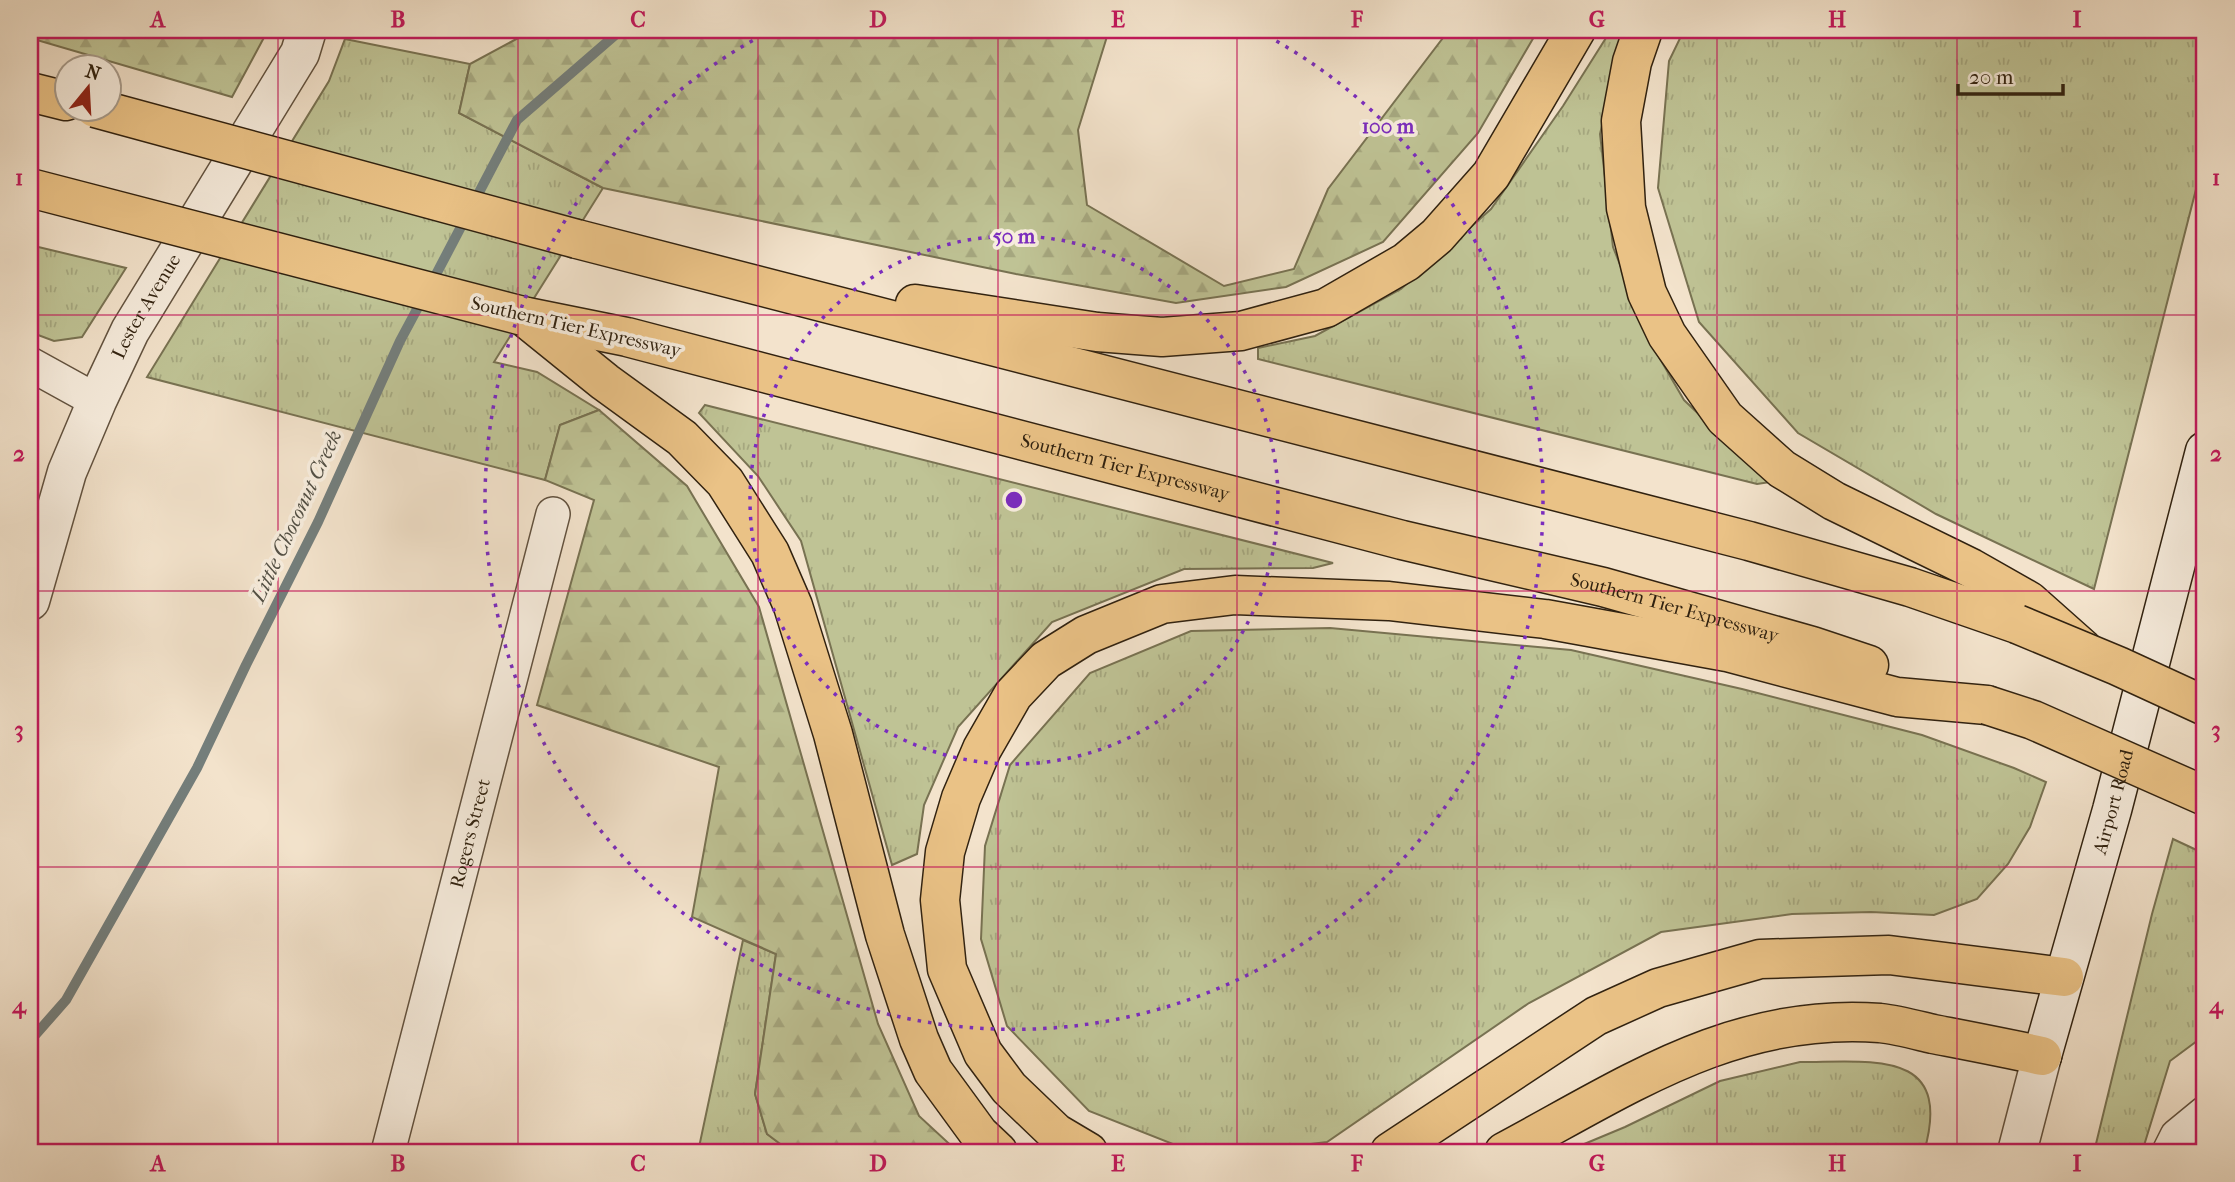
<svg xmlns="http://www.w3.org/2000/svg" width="2235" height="1182" font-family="'IM FELL French Canon',serif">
  <defs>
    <pattern id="grass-tufts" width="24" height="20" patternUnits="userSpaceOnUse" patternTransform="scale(1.75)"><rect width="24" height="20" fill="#bfc395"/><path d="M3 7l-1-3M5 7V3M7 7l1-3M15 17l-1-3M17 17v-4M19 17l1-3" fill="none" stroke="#a5a77f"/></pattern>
    <pattern id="forest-firs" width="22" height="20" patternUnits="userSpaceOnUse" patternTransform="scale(1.75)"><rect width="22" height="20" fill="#bfc395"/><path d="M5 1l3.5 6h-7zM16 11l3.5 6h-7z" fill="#a5a77f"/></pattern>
  </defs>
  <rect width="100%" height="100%" fill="#f3e3cc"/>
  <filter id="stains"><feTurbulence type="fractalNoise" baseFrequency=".00286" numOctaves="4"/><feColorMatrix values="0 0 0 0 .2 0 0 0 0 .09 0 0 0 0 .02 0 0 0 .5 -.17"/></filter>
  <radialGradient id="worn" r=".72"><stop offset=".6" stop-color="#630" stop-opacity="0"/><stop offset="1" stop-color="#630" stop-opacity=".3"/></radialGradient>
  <g fill="url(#grass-tufts)" stroke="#787252" stroke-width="2">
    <path d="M 1611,30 L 1625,30 L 1600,134 L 1613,247 L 1652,345 L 1684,400 L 1770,482 L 1757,484 L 1258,359 L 1258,348 L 1315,336 L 1401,289 L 1491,209 L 1563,106 Z"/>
    <path d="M 1684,30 L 2205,30 L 2205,154 L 2094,589 L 1936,514 L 1798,433 L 1699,322 L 1658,188 L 1669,61 Z"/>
    <path d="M 345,39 L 470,64 L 459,113 L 603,188 L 494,362 L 537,372 L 599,410 L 560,425 L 545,480 L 147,377 L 329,81 Z"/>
    <path d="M 30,245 L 126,268 L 82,337 L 54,341 L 30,332 Z"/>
    <path d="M 705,405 L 1333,563 L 1313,568 L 1184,569 L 1052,622 L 958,727 L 924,805 L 917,854 L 892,865 L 801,541 L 758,476 L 699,413 Z"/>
    <path d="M 1330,628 L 1571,650 L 1742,689 L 1922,735 L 2014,768 L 2046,782 L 2030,827 L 2008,864 L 1977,899 L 1934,915 L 1871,912 L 1792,914 L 1661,932 L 1529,1003 L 1327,1142 L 1245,1152 L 1193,1152 L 1089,1111 L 1007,1026 L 981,939 L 985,846 L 1010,765 L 1090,673 L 1191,631 Z"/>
    <path d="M 2173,839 L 2205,854 L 2205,1035 L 2170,1061 L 2142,1152 L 2094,1152 L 2152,914 Z"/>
    <path d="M 743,940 L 776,954 L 755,1094 L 767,1134 L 791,1152 L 698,1152 Z"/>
    <path d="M 1800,1062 C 1872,1062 1954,1048 1924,1152 L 1565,1152 L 1625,1127 L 1720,1081 Z"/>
  </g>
  <g fill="url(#forest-firs)" stroke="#787252" stroke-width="2">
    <path d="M 30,30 L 268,30 L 232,97 L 30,38 Z"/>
    <path d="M 533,30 L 1109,30 L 1078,130 L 1087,205 L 1224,286 L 1294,269 L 1328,189 L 1449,30 L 1538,30 L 1478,133 L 1383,242 L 1286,287 L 1176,303 L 1016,274 L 603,188 L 459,113 L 470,64 Z"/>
    <path d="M 599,410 L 687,486 L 759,607 L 878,1024 L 919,1116 L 958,1152 L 791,1152 L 767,1134 L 755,1094 L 776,954 L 692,917 L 719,767 L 537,705 L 594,500 L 545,480 L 560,425 Z"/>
  </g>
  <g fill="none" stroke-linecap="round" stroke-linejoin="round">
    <g stroke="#747e7b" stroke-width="10">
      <path d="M 431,284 L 517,120 L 621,30"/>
      <path d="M 30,1041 L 66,1000 L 197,768 L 246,665 L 318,522 L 400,341 L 423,298"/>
    </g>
    <g stroke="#62523f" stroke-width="36">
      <g id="minor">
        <path d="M 30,364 L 97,401"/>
        <path id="s1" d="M 388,1152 L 553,514"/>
        <path d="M 2169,1152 L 2177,1136 L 2205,1113"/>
      </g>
    </g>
    <g stroke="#62523f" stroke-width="41">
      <g id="tertiary">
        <path id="s2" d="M 30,601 L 67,472 L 97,401 L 130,331 L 300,53 L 307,30"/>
        <path d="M 2017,1152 L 2042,1056"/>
      </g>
    </g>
    <g stroke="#312210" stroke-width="41">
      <g id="secondary">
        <path id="s3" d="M 2042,1056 L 2112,810 L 2205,451"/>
      </g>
    </g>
    <g stroke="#312210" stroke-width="41">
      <g id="motorway">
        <path d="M 1643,30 L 1632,62 L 1621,121 L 1626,208 L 1647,293 L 1667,335 L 1725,418 L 1782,469 L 1834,501 L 1971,568 L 2029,601 L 2083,649"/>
        <path d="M 30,92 L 66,101"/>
        <path d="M 577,239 L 1749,541 L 1910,587 L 2017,624"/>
        <path d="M 915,304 L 1097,332 L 1162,337 L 1241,331 L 1326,308 L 1406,262 L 1437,236 L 1491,175 L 1576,30"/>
        <path id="s4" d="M 523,316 L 627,337 L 1402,540 L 1603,587 L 1812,646 L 1869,665"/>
        <path d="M 527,319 L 605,382 L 682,438 L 725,482 L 770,553 L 793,606 L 833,734 L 885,935 L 919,1039 L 933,1071 L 979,1134 L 998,1152"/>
        <path d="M 1088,1152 L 1056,1133 L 1009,1088 L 983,1053 L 947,969 L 940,900 L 945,852 L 961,798 L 982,749 L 1013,695 L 1046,660 L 1086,635 L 1162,604 L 1235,595 L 1389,601 L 1545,619 L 1727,652 L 1897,697 L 1987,705"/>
        <path d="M 1390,1152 L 1596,1016 L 1658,988 L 1760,959 L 1889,955 L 2064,977"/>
        <path d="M 1504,1152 C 1626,1087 1733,1012 1880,1023 C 1898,1025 1916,1030 1933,1034 C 1969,1041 2006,1048 2042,1056"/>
      </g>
    </g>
    <use href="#minor" stroke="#f7edde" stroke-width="33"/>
    <use href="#tertiary" stroke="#f7edde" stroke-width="38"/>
    <use href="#secondary" stroke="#f7edde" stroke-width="38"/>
    <use href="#motorway" stroke="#eac286" stroke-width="38"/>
    <g stroke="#312210" stroke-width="41" stroke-linecap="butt">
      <g id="motorway-bridge">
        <path d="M 95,108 L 577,239"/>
        <path d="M 34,189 L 523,316"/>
        <path d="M 2017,624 L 2118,666 L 2205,706"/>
        <path d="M 1987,705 L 2033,720 L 2205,796"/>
      </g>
    </g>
    <use href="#motorway-bridge" stroke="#eac286" stroke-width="38"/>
  </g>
  <path fill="none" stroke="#c2185b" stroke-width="2" stroke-opacity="0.55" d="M 278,30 L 278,1152M 518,30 L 518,1152M 758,30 L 758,1152M 998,30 L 998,1152M 1237,30 L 1237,1152M 1477,30 L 1477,1152M 1717,30 L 1717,1152M 1957,30 L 1957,1152M 30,315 L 2205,315M 30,591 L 2205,591M 30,867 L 2205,867"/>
  <g fill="none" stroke="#7b2cbf" stroke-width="3.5" stroke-dasharray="3.5 7">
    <circle cx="1014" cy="500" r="264"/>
    <path d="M1258 31A529 529 0 1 1 770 31"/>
  </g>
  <g text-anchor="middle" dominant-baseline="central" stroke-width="7" stroke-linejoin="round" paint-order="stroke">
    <g font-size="19" fill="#312210" stroke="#f7edde">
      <text stroke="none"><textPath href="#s2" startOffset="318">Lester Avenue</textPath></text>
      <text transform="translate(576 327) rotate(13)">Southern Tier Expressway</text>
      <text stroke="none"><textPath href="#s4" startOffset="621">Southern Tier Expressway</textPath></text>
      <text stroke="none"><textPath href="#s4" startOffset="1188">Southern Tier Expressway</textPath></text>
      <text stroke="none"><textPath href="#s3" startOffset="264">Airport Road</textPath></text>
      <text stroke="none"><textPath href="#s1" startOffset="329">Rogers Street</textPath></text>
    </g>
    <g font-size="21" font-style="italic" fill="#535045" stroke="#f7edde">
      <text transform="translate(296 516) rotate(-65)">Little Choconut Creek</text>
    </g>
  </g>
  <circle cx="1014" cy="500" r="10" fill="#7b2cbf" stroke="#f7edde" stroke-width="3.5"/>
  <g font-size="21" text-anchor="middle" font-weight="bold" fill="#7b2cbf" stroke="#f7edde" stroke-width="7" stroke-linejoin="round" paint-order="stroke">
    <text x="1388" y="133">100 m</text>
    <text x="1014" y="243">50 m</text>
  </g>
  <rect width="2235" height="1182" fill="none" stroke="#f3e3cc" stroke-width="77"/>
  <g transform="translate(88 88) rotate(18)"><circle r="33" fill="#f7edde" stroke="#a89c8c" stroke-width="2"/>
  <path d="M0-5L12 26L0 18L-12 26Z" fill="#8f2418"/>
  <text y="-10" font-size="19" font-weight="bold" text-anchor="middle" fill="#312210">N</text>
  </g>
  <path d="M1958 84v10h105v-10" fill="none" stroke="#312210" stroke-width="3.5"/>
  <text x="1969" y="84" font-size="21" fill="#312210" stroke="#f7edde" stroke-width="5" paint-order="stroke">20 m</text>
  <rect x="38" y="38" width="2158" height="1106" fill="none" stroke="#c2185b" stroke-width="2.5"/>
  <g font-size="23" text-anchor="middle" font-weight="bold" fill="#c2185b">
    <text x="158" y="27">A</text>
    <text x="398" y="27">B</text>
    <text x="638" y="27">C</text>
    <text x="878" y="27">D</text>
    <text x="1118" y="27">E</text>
    <text x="1357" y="27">F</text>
    <text x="1597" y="27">G</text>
    <text x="1837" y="27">H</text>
    <text x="2077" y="27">I</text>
    <text x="19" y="185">1</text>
    <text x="2216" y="185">1</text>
    <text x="19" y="461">2</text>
    <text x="2216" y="461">2</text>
    <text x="19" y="737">3</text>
    <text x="2216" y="737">3</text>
    <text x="19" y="1013">4</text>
    <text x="2216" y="1013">4</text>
    <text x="158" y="1171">A</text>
    <text x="398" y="1171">B</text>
    <text x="638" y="1171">C</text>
    <text x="878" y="1171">D</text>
    <text x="1118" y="1171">E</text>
    <text x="1357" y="1171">F</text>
    <text x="1597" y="1171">G</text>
    <text x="1837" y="1171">H</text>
    <text x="2077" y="1171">I</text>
  </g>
  <rect width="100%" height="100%" filter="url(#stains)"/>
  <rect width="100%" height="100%" fill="url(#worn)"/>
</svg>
